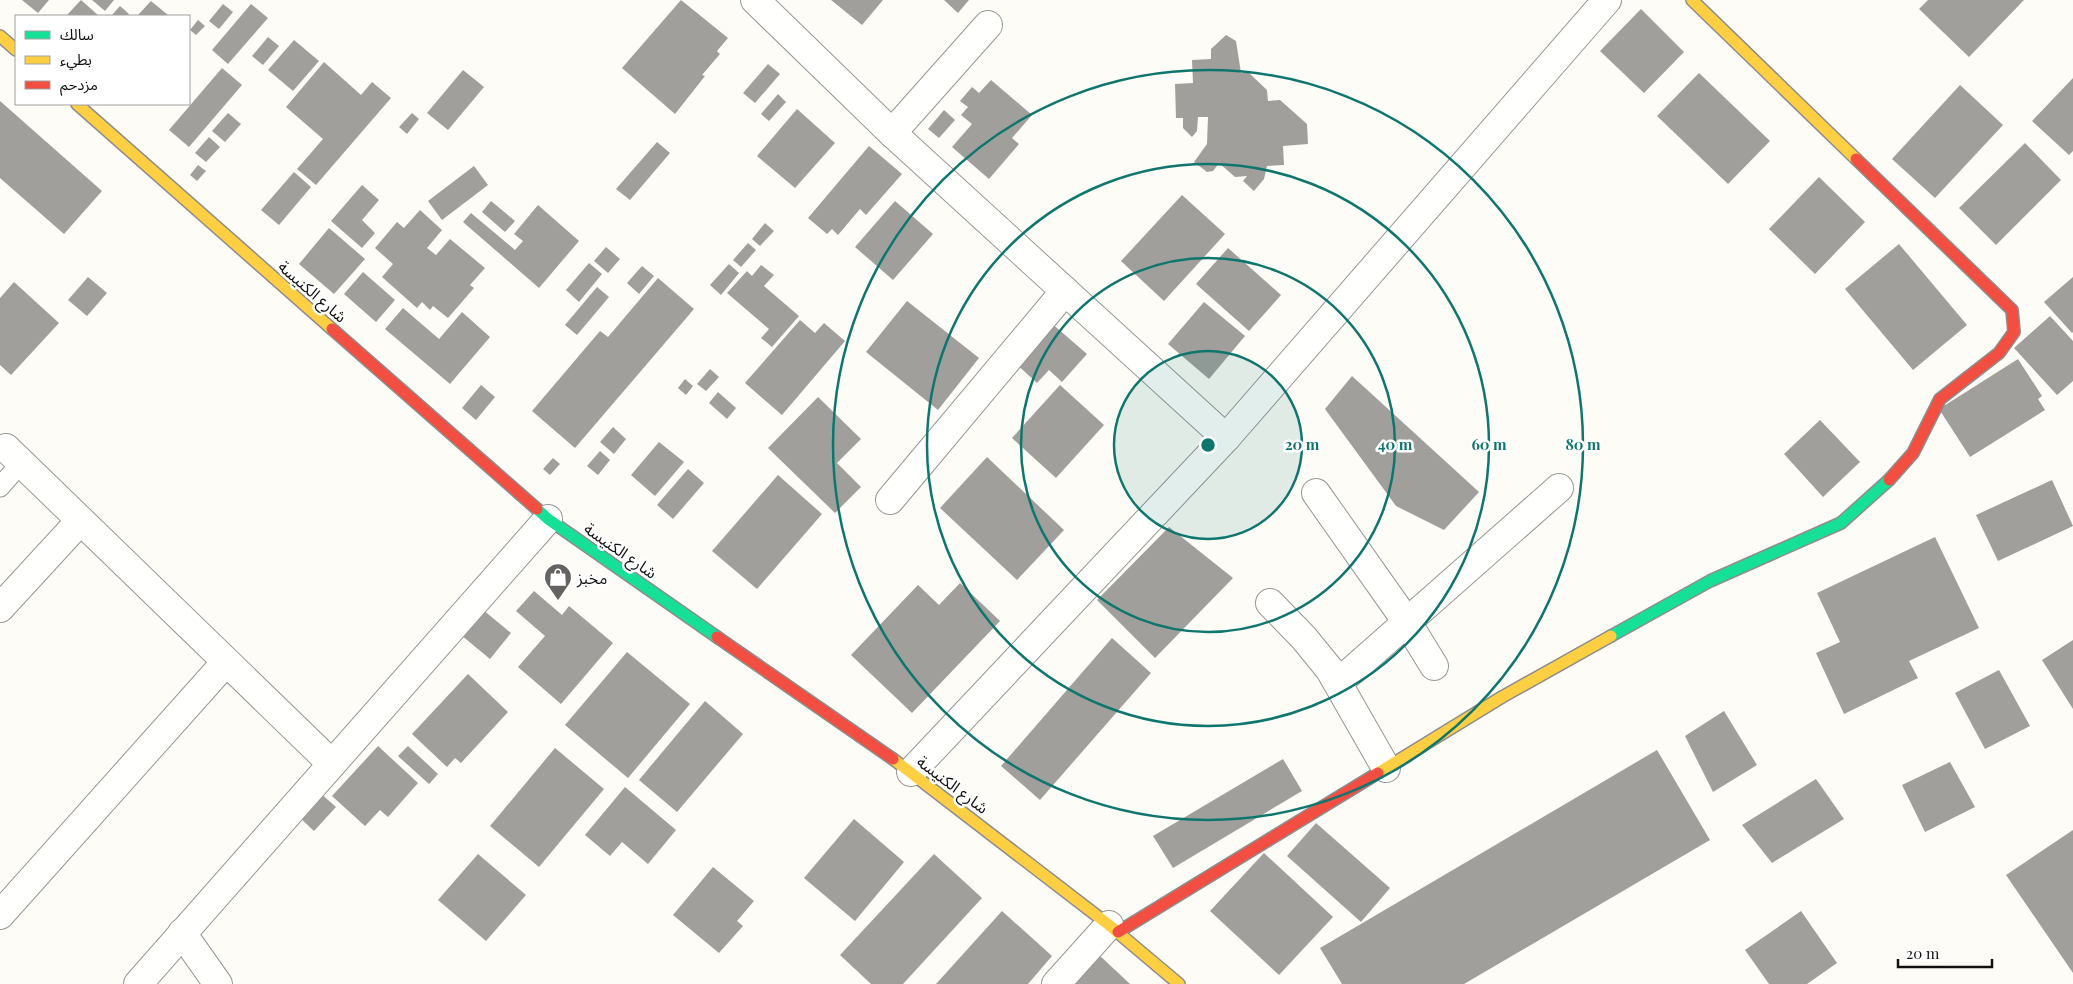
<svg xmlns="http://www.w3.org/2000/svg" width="2073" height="984" font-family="'Playfair Display','Noto Sans Arabic',serif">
  <rect width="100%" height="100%" fill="#fdfcf7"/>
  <g fill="#a19f9c">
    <path d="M 22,0 L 49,0 L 38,13 Z"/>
    <path d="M 81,0 L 99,16 L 66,16 Z"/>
    <path d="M 92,0 L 114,0 L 105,11 Z"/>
    <path d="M 681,0 L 728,38 L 717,51 L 720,54 L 702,75 L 705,76 L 675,114 L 622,68 Z"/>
    <path d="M 831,0 L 883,0 L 862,25 Z"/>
    <path d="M 944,0 L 969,0 L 958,13 Z"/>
    <path d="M 1928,0 L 2024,0 L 1969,57 L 1919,9 Z"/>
    <path d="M 151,1 L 168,15 L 166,16 L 137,16 Z"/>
    <path d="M 223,4 L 233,12 L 219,29 L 209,21 Z"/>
    <path d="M 251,4 L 268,18 L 228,64 L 212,50 Z"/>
    <path d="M 120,6 L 129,14 L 127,16 L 111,16 Z"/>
    <path d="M 1641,9 L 1684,52 L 1644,93 L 1600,51 Z"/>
    <path d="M 198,20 L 205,26 L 196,35 L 190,30 Z"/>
    <path d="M 1226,35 L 1236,41 L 1241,73 L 1248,72 L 1267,90 L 1268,101 L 1280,100 L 1307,124 L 1308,144 L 1283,146 L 1284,165 L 1267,166 L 1264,179 L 1254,191 L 1243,181 L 1247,176 L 1235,177 L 1219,163 L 1213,171 L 1207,172 L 1194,162 L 1207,144 L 1208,117 L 1198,117 L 1197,131 L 1192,137 L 1183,128 L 1183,118 L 1176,118 L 1175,84 L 1193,83 L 1192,60 L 1211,59 L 1211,49 Z"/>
    <path d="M 268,37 L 279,46 L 263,65 L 252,56 Z"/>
    <path d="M 294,40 L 319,61 L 293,91 L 268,70 Z"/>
    <path d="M 324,62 L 361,95 L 372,82 L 391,98 L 316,185 L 297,169 L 323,139 L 286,107 Z"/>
    <path d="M 768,64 L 780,74 L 755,103 L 743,93 Z"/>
    <path d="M 222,68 L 242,85 L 189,147 L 169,130 Z"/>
    <path d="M 463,70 L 484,87 L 448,130 L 427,113 Z"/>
    <path d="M 1699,73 L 1770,141 L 1728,184 L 1657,116 Z"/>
    <path d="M 2073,78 L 2073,151 L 2069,155 L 2032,121 Z"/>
    <path d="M 991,80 L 1032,115 L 1012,138 L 1019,144 L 989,179 L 952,147 L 972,124 L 961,115 L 968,107 L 960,101 L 972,87 L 979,93 Z"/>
    <path d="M 1960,85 L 2003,125 L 1935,198 L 1892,159 Z"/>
    <path d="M 778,94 L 786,102 L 769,121 L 761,114 Z"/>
    <path d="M 0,101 L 102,191 L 64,234 L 0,178 Z"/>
    <path d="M 797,109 L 835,143 L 795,188 L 757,156 Z"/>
    <path d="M 944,110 L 955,120 L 939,138 L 928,129 Z"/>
    <path d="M 228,113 L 241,124 L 225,142 L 212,131 Z"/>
    <path d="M 412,113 L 419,119 L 407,134 L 399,127 Z"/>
    <path d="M 209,137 L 220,147 L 206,162 L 195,153 Z"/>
    <path d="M 657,142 L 670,153 L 630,200 L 616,189 Z"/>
    <path d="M 2025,143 L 2061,180 L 1996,245 L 1959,208 Z"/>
    <path d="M 869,146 L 902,174 L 866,215 L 860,209 L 838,235 L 832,229 L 827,234 L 808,218 Z"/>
    <path d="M 198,165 L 206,171 L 197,181 L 190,175 Z"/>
    <path d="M 474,166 L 488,185 L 442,220 L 428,201 Z"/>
    <path d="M 294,172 L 311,187 L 279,225 L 261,210 Z"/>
    <path d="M 1819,177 L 1865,222 L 1815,274 L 1769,229 Z"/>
    <path d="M 362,185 L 379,200 L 362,220 L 375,233 L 362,248 L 331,221 Z"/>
    <path d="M 1182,195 L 1225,234 L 1164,301 L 1121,261 Z"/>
    <path d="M 491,201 L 515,221 L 505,232 L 482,212 Z"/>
    <path d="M 895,201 L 933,234 L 893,280 L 855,247 Z"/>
    <path d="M 538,205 L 579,241 L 539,288 L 463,222 L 471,213 L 515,250 L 523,241 L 514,234 Z"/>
    <path d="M 420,210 L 442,230 L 427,248 L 436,255 L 450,239 L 485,268 L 470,285 L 474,288 L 448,318 L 433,306 L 430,310 L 422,302 L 417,308 L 382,277 L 393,264 L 375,248 L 397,222 L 404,228 Z"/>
    <path d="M 765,223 L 774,231 L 760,246 L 752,239 Z"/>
    <path d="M 329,228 L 365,259 L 334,294 L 299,264 Z"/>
    <path d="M 748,243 L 756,250 L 741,267 L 733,260 Z"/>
    <path d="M 1899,244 L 1967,325 L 1913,370 L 1845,289 Z"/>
    <path d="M 606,247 L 620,259 L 608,273 L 594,261 Z"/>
    <path d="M 1228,248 L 1281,295 L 1249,331 L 1196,284 Z"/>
    <path d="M 589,263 L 602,274 L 579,302 L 566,290 Z"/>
    <path d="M 729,264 L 739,273 L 721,295 L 710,285 Z"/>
    <path d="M 761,265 L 774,275 L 764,286 L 799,316 L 772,347 L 761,338 L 769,329 L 727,293 L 747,271 L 752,276 Z"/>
    <path d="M 642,266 L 654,276 L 639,294 L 627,283 Z"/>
    <path d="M 363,272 L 395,300 L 376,322 L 344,294 Z"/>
    <path d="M 88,277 L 107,293 L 87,316 L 68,300 Z"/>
    <path d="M 2073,277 L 2073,332 L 2072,333 L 2044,302 Z"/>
    <path d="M 658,278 L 694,309 L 575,448 L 532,411 L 600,331 L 608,337 Z"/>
    <path d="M 14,282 L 59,323 L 11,375 L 0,365 L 0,298 Z"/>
    <path d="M 597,287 L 609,297 L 577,335 L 565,325 Z"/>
    <path d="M 907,301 L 979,358 L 938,410 L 866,352 Z"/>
    <path d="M 1204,302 L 1245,336 L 1209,379 L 1168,344 Z"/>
    <path d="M 403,308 L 439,339 L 462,312 L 490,337 L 450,384 L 385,329 Z"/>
    <path d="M 2050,316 L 2073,341 L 2073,381 L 2057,395 L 2014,348 Z"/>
    <path d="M 800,320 L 815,333 L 824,323 L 845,341 L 782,415 L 745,383 Z"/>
    <path d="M 1050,322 L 1087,354 L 1062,382 L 1049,370 L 1037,383 L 1014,362 Z"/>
    <path d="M 2018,359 L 2042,396 L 2038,399 L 2045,410 L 1970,457 L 1939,409 Z"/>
    <path d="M 710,369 L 719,377 L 706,391 L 697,384 Z"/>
    <path d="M 1352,376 L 1479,492 L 1444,530 L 1396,506 L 1325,409 Z"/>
    <path d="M 685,379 L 693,386 L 686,395 L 678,388 Z"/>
    <path d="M 481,385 L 495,397 L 476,420 L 462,408 Z"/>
    <path d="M 1060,385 L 1104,425 L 1056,478 L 1012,438 Z"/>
    <path d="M 718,392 L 736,408 L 727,419 L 709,403 Z"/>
    <path d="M 818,397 L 861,439 L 837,463 L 861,487 L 835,513 L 768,448 Z"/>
    <path d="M 1820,420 L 1860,462 L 1823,497 L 1784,454 Z"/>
    <path d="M 613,427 L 626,439 L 614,454 L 600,442 Z"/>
    <path d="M 659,442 L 684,462 L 655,496 L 631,475 Z"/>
    <path d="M 600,451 L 610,460 L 598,475 L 587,466 Z"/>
    <path d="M 987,457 L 1064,530 L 1017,580 L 940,508 Z"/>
    <path d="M 553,458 L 560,464 L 550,475 L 543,469 Z"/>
    <path d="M 688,469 L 704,483 L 673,519 L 657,505 Z"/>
    <path d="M 778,475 L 822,514 L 757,589 L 712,551 Z"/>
    <path d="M 2052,480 L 2073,526 L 1998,561 L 1976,515 Z"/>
    <path d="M 1169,527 L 1233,578 L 1155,658 L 1097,600 Z"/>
    <path d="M 1935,537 L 1979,628 L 1909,661 L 1918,678 L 1844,714 L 1816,653 L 1840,642 L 1817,593 Z"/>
    <path d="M 960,583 L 1000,621 L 912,713 L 851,655 L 918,585 L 939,605 Z"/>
    <path d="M 534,591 L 562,615 L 569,606 L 613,643 L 561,704 L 518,667 L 545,636 L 516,611 Z"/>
    <path d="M 482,609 L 511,633 L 490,659 L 461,635 Z"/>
    <path d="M 1112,638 L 1151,673 L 1040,800 L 1001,766 Z"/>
    <path d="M 2073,640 L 2073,709 L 2042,660 Z"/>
    <path d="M 627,652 L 690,704 L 628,778 L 565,725 Z"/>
    <path d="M 1999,670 L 2030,726 L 1985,749 L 1955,693 Z"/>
    <path d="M 468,674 L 508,712 L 461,763 L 455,758 L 447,767 L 412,734 Z"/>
    <path d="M 705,701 L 743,734 L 677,812 L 639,780 Z"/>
    <path d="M 1724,711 L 1757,765 L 1713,792 L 1685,736 Z"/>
    <path d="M 378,746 L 418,783 L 388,817 L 380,810 L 365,826 L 332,796 Z"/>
    <path d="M 408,746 L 438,774 L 429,784 L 398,756 Z"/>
    <path d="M 555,748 L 604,789 L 539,867 L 490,826 Z"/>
    <path d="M 1657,750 L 1710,840 L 1464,984 L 1342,984 L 1320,948 Z"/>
    <path d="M 1283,759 L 1302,791 L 1173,868 L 1153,836 Z"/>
    <path d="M 1950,762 L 1975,807 L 1925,832 L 1902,785 Z"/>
    <path d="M 1816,779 L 1844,819 L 1772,863 L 1742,825 Z"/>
    <path d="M 625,787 L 676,830 L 648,864 L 622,842 L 610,856 L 585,835 Z"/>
    <path d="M 319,792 L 336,807 L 314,831 L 297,815 Z"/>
    <path d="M 854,819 L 904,862 L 855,921 L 804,878 Z"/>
    <path d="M 1316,823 L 1390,888 L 1361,922 L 1287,856 Z"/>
    <path d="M 2073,830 L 2073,973 L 2006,875 Z"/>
    <path d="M 1264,853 L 1333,917 L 1279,975 L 1210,911 Z"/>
    <path d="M 478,854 L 526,895 L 486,941 L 438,900 Z"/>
    <path d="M 934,854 L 982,898 L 903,984 L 871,984 L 840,955 Z"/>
    <path d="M 713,867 L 754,901 L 737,921 L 743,926 L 719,953 L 673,915 Z"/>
    <path d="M 1002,911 L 1052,956 L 1028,984 L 936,984 Z"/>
    <path d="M 1801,911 L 1837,963 L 1807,984 L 1769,984 L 1745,950 Z"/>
    <path d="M 1097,953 L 1130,984 L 1068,984 Z"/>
  </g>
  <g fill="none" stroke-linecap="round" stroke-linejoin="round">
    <g stroke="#979795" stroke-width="21">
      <path id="lane" d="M 0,487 L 21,463"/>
    </g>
    <g stroke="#979795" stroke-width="30">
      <g id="street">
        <path d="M 755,0 L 892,133 L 1226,438"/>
        <path d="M 892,133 L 988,25"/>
        <path d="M 6,448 L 332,764"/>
        <path d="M 1316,493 L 1407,622 L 1434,666"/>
        <path d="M 890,500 L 1065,291"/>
        <path d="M 1270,603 L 1304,638 L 1330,670 L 1386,768"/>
        <path d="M 0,608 L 80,521"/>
        <path d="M 1338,683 L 1559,488"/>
        <path d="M 911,772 L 1226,438 L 1607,0"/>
        <path d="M 0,915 L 226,662"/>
        <path d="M 182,933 L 218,984"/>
        <path d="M 138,984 L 548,519"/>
        <path d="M 1056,984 L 1109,925"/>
      </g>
    </g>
    <g stroke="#8e8d8b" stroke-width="14">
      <g id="fast">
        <path d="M 537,509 L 548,519 L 717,637"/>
        <path d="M 1611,636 L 1710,581 L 1841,523 L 1889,480"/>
      </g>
    </g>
    <g stroke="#8e8d8b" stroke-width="14">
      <g id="slow">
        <path d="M 1692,0 L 1856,159"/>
        <path d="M 0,36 L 16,50"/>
        <path d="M 77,104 L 332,329"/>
        <path d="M 893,759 L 1109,925 L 1179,984"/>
        <path d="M 1378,773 L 1502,697 L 1611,636"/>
      </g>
    </g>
    <g stroke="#8e8d8b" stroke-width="14">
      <g id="jam">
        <path d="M 1856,159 L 2012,310 L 2014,332 L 1999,353 L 1940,399 L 1913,453 L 1889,480"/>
        <path d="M 332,329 L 537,509"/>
        <path d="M 717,637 L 893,759"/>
        <path d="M 1118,932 L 1378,773"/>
      </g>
    </g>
    <use href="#lane" stroke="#fffffe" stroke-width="19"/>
    <use href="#street" stroke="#fffffe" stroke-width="28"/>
    <use href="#fast" stroke="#16e098" stroke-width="11"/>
    <use href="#slow" stroke="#ffcf43" stroke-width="11"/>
    <use href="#jam" stroke="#f24e42" stroke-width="11"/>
  </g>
  <circle cx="1208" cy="445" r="94" fill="#0f766e" fill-opacity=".12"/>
  <g fill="none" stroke="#0f766e" stroke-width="2.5">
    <circle cx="1208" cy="445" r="94"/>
    <circle cx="1208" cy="445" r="187"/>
    <circle cx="1208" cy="445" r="281"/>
    <circle cx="1208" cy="445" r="375"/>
  </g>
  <defs>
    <g id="shop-pin" transform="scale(1.4375)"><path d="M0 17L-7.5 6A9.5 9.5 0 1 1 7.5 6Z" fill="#646362" stroke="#fff"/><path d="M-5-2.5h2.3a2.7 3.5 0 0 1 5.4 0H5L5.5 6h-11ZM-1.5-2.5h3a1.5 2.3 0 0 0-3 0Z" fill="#fff"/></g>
  </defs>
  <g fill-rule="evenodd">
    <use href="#shop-pin" x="558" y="577"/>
  </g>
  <g text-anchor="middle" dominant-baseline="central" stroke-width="5" stroke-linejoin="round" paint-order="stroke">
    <g font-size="16" fill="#111" stroke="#fff">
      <text transform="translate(313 291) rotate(41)">شارع الكنيسة</text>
      <text transform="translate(621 550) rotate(35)">شارع الكنيسة</text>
      <text transform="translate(953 784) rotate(37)">شارع الكنيسة</text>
    </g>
    <g font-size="16" fill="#111" stroke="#fff" text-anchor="start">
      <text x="577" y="577">مخبز</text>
    </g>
  </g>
  <circle cx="1208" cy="445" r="8" fill="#0f766e" stroke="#fff" stroke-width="2.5"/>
  <g font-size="15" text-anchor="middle" font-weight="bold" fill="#0f766e" stroke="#fff" stroke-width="5" stroke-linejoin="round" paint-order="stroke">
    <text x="1302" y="450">20 m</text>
    <text x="1395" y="450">40 m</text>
    <text x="1489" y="450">60 m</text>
    <text x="1583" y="450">80 m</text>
  </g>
  <rect x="15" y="15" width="175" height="90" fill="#ffffff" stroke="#a0a0a0"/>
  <rect x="25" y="31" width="25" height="8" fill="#16e098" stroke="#a0a0a0"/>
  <text x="60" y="40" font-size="15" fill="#111111">سالك</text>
  <rect x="25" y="56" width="25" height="8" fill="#ffcf43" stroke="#a0a0a0"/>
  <text x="60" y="65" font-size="15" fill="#111111">بطيء</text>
  <rect x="25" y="81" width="25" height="8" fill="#f24e42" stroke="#a0a0a0"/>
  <text x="60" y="90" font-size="15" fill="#111111">مزدحم</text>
  <path d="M1898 959v8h94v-8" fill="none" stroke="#111111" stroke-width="2.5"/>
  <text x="1906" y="959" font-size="15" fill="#111111" stroke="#ffffff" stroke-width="4" paint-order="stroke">20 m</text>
</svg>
